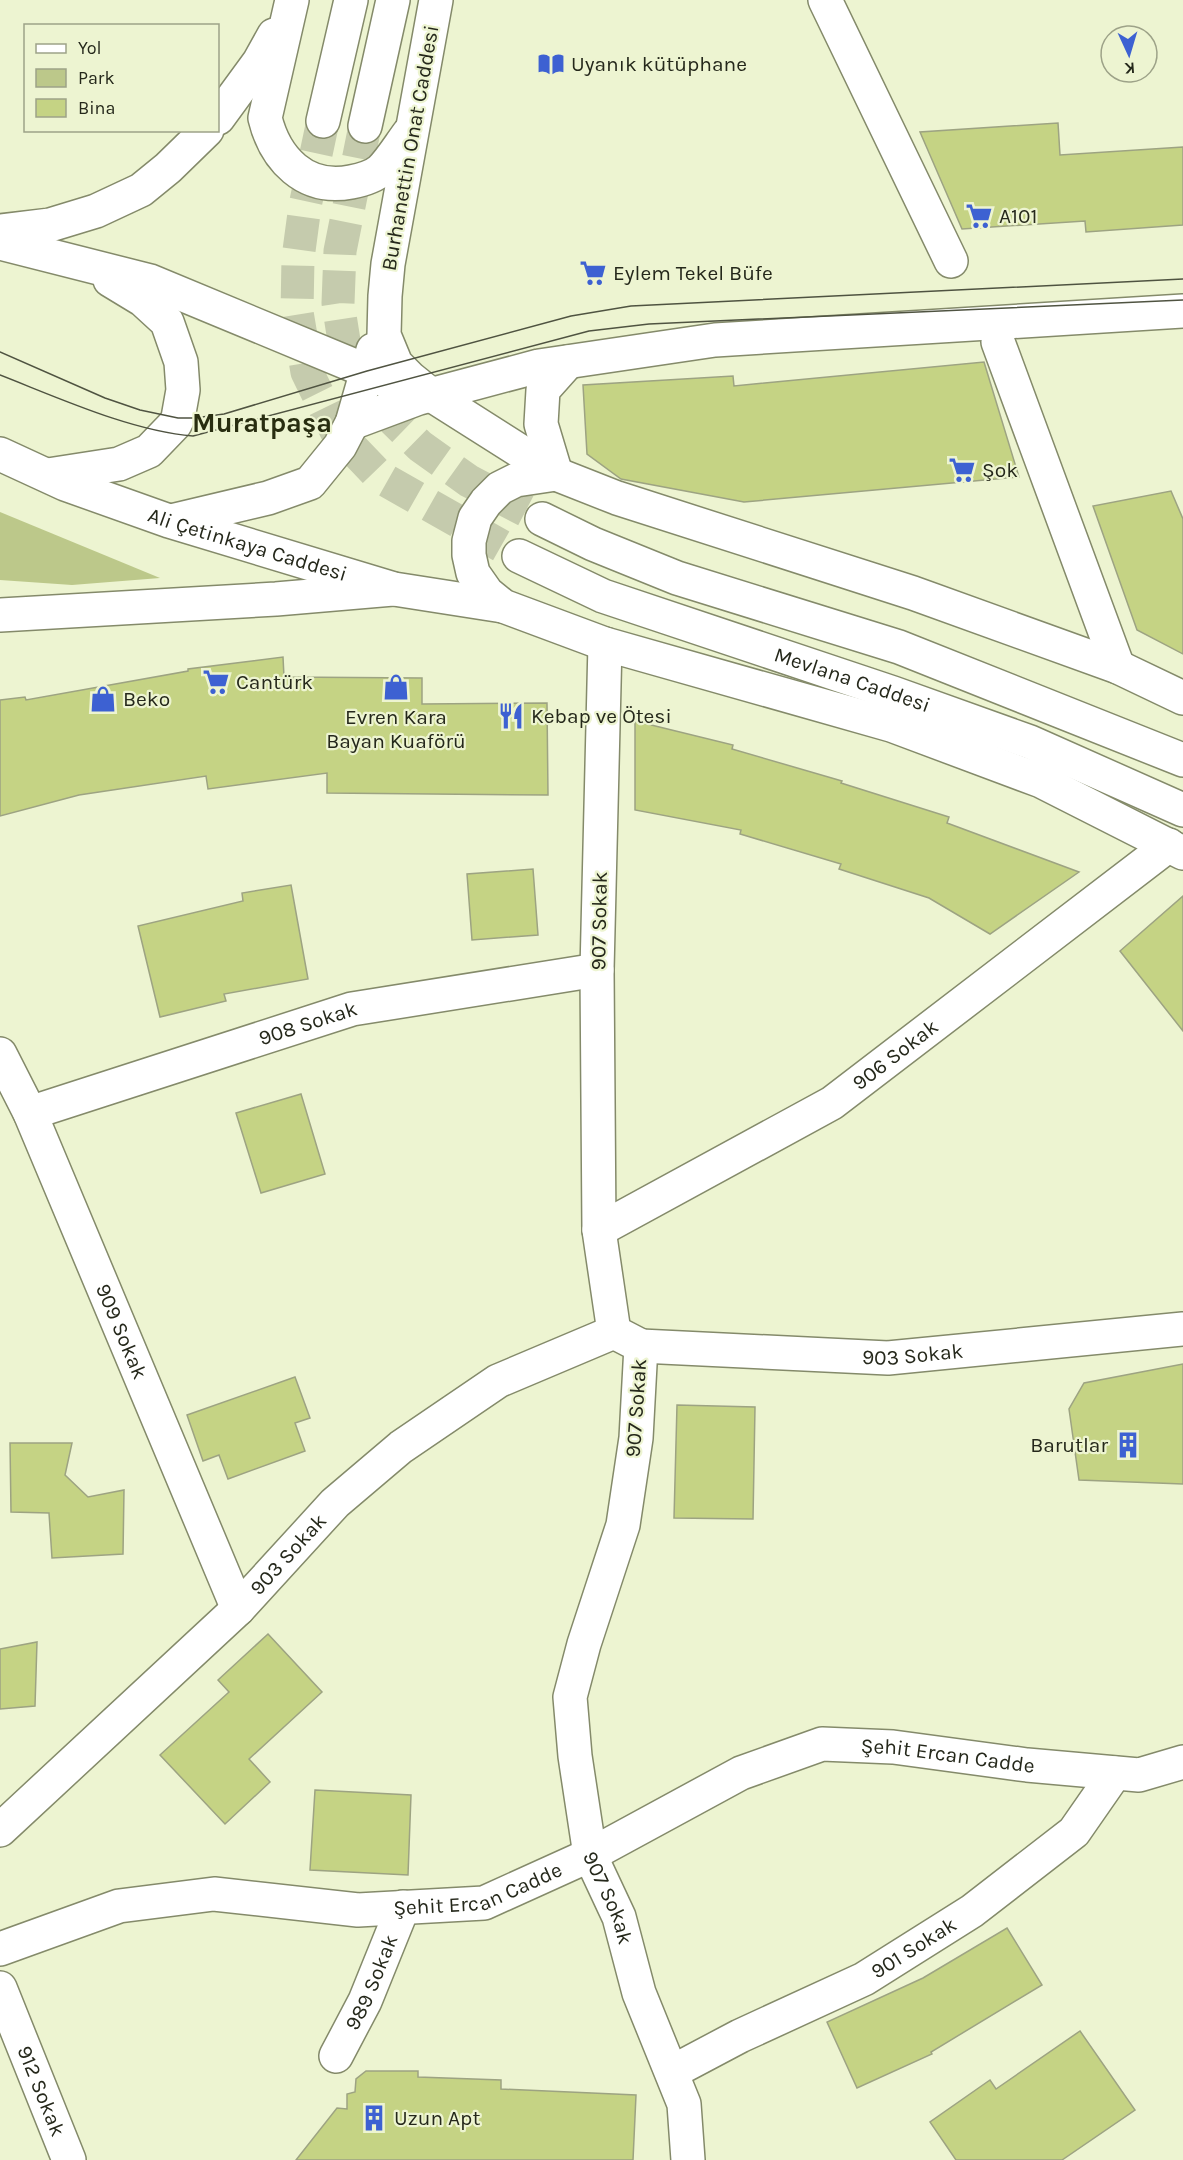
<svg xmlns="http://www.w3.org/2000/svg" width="1183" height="2160" font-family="Karla,sans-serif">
  <rect width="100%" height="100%" fill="#edf4d1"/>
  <path fill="#bcc88a" d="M 0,512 L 160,578 L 72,585 L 0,580 Z"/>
  <g fill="#c5d384" stroke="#9da382" stroke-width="1.5">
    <path d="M 1058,123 L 1060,155 L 1183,147 L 1183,225 L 1086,232 L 1085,221 L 962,229 L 920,132 Z"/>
    <path d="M 984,362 L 1019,477 L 744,502 L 621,479 L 587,454 L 583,385 L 733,376 L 734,386 Z"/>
    <path d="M 1171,491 L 1183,519 L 1183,654 L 1137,630 L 1093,506 Z"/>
    <path d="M 283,657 L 284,677 L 422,678 L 422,704 L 547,703 L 548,795 L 327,793 L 327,773 L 208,789 L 206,776 L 79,795 L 0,816 L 0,700 L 25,697 L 26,700 L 188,671 L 188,669 Z"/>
    <path d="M 635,721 L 733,745 L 732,749 L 842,781 L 841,783 L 949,817 L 947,823 L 1079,872 L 990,934 L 929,898 L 839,869 L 841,864 L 740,834 L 741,830 L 635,810 Z"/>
    <path d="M 533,869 L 538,935 L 472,940 L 467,874 Z"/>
    <path d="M 291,885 L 308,979 L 224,994 L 226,1001 L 160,1017 L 138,926 L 243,901 L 242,893 Z"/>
    <path d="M 1183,896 L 1183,1031 L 1120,951 Z"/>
    <path d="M 301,1094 L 325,1174 L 261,1193 L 236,1113 Z"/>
    <path d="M 1183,1364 L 1183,1484 L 1079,1480 L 1069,1409 L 1084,1383 Z"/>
    <path d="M 295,1377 L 310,1418 L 295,1423 L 305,1451 L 228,1479 L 219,1455 L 203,1461 L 187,1415 Z"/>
    <path d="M 677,1405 L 755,1407 L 753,1519 L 674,1518 Z"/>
    <path d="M 10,1443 L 72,1443 L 65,1475 L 88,1497 L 124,1490 L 123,1554 L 52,1558 L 49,1513 L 11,1512 Z"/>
    <path d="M 268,1634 L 322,1692 L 249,1759 L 270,1782 L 225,1824 L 160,1755 L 229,1692 L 218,1680 Z"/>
    <path d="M 37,1642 L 35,1706 L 0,1709 L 0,1649 Z"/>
    <path d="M 315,1790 L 411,1795 L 408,1875 L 310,1870 Z"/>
    <path d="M 1007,1928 L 1042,1985 L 931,2052 L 932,2054 L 857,2088 L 827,2022 L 923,1978 Z"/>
    <path d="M 1080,2031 L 1135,2110 L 1062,2160 L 956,2160 L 930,2122 L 990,2080 L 996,2089 Z"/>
    <path d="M 366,2071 L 418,2071 L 418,2077 L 501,2080 L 501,2089 L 636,2095 L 633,2160 L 296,2160 L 337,2108 L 347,2109 L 347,2094 L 355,2092 L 356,2079 Z"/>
  </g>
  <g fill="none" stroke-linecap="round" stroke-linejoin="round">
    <g stroke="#c5cbad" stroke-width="33" stroke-dasharray="33 16" stroke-linecap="butt">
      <path d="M 323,121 L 305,206 L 298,258 L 297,312 L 307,372 L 336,431 L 380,477 L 519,556"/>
      <path d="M 365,126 L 340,251 L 338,303 L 345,347 L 374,401 L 420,446 L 469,481 L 542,519"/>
    </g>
    <g stroke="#848a6a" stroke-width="36">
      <g id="street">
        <path d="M 825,0 L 951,261"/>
        <path d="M 998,342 L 1118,667"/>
        <path d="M 352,423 L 419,398 L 539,366 L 715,340 L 1183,311"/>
        <path d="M 0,615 L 276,599 L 393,589"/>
        <path id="s1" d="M 605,644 L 597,970 L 599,1230 L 614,1332 L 641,1346 L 636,1438 L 623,1525 L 584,1644 L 570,1697 L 575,1756 L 590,1855 L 619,1917 L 639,1993 L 684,2104 L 688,2160"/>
        <path id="s2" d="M 0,1054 L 30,1113 L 238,1609"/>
        <path id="s3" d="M 30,1113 L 352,1009 L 597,970"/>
        <path id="s4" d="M 599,1230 L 832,1103 L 1169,845"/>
        <path id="s5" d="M 641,1346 L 888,1358 L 1183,1329"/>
        <path id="s6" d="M 0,1830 L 238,1609 L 335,1503 L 401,1447 L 498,1381 L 614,1332"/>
        <path id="s7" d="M 0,1949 L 119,1906 L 214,1894 L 358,1910 L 484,1903 L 590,1855 L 741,1773 L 822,1744 L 893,1747 L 1027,1765 L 1139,1775 L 1183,1762"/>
        <path id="s8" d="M 0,1988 L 69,2160"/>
        <path id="s9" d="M 336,2056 L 365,2001 L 403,1907"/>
        <path id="s10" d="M 672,2072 L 740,2036 L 864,1979 L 972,1911 L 1074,1832 L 1115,1773"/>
      </g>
    </g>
    <g stroke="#848a6a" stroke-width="36">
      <g id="primary">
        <path d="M 292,0 L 265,118 C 275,159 305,191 351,182 C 361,180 373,177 381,170 C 391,160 400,145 409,133"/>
        <path d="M 436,0 L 388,264 L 385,296 L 384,335 L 396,364 L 410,378 L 430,394 L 556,474 L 617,498 L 913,593 L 1118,667 L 1183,698"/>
        <path d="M 218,118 L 259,62 L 274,35"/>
        <path d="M 323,121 L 351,0"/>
        <path d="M 365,126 L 393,0"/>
        <path d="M 0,231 L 50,225 L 96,211 L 141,190 L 168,168 L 207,130"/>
        <path d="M 0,243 L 150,281 L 367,371 L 417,397"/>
        <path d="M 568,362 L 543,390 L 541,424 L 556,474 L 516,480 L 500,488 L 486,502 L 475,518 L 469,541 L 469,555 L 473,573 L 487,593 L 503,606 L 605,644 L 891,725 L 1041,781 L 1183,853"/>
        <path id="s11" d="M 0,454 L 65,484 L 169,521 L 394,589 L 503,606"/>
        <path d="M 48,475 L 119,464 L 149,451 L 175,424 L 178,418 L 183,390 L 181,362 L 167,322 L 143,300 L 110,280"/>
        <path d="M 542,519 L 593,544 L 677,578 L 899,647 L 1183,760"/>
        <path d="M 171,521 L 268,498 L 310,483 L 340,446 L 352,423 L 373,350"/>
        <path id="s12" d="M 519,556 L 603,596 L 893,693 L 1030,742 L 1183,810"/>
      </g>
    </g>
    <use href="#street" stroke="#fff" stroke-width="33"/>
    <use href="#primary" stroke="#fff" stroke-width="33"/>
    <g stroke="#4f5341" stroke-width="1.5">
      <path d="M 0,352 L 105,398 L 140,410 L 178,418 L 195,418 L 224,414 L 367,371 L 571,316 L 631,306 L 1183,279"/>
      <path d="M 0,375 C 59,398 131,431 193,436 L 589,331 L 649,324 L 1183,300"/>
    </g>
  </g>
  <defs>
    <g id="library-bare" transform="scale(2.07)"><path d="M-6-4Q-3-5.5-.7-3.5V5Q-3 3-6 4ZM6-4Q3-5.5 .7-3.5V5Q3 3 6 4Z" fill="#3d61d2" stroke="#edf4d1" stroke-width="2.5" paint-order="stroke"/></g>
    <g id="supermarket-bare" transform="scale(2.07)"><path d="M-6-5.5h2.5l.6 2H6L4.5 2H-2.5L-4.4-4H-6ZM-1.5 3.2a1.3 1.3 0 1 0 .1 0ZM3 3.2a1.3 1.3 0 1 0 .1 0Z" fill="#3d61d2" stroke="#edf4d1" stroke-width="2.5" paint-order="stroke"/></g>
    <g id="shop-bare" transform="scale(2.07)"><path d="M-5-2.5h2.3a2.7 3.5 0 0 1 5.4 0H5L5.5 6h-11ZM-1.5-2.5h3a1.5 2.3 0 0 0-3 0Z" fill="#3d61d2" stroke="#edf4d1" stroke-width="2.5" paint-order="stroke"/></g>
    <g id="restaurant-bare" transform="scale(2.07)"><path d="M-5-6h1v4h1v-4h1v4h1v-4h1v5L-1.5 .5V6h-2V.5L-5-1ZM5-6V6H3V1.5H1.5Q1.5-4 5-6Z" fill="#3d61d2" stroke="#edf4d1" stroke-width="2.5" paint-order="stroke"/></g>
    <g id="building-bare" transform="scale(2.07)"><path d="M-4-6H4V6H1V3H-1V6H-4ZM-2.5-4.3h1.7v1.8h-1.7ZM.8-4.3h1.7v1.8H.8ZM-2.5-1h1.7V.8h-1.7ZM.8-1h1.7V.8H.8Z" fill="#3d61d2" stroke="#edf4d1" stroke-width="2.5" paint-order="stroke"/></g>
  </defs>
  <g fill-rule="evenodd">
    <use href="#library-bare" x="551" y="64"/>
    <use href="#supermarket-bare" x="979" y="216"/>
    <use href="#supermarket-bare" x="593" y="273"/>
    <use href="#supermarket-bare" x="962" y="470"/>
    <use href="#supermarket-bare" x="216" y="682"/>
    <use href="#shop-bare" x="396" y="687"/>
    <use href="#shop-bare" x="103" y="699"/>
    <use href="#restaurant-bare" x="511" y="716"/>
    <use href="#building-bare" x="1128" y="1445"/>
    <use href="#building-bare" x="374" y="2118"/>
  </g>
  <g text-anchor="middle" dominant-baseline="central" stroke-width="4.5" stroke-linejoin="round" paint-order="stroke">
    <g font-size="21" fill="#25281b" stroke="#edf4d1" text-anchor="start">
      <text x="571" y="64">Uyanık kütüphane</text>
      <text x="999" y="216">A101</text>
      <text x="613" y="273">Eylem Tekel Büfe</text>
      <text x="982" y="470">Şok</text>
      <text x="236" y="682">Cantürk</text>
      <text x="123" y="699">Beko</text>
      <text x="531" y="716">Kebap ve Ötesi</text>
      <text x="396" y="717" text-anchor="middle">Evren Kara<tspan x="396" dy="24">Bayan Kuaförü</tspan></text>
      <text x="1108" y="1445" text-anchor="end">Barutlar</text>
      <text x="394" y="2118">Uzun Apt</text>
    </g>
    <g font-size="21" fill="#25281b" stroke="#edf4d1">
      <text transform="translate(410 148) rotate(-80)">Burhanettin Onat Caddesi</text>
      <text stroke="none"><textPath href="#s11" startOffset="264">Ali Çetinkaya Caddesi</textPath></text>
      <text stroke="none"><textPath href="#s12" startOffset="356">Mevlana Caddesi</textPath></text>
      <text transform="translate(599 921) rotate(-89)">907 Sokak</text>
      <text stroke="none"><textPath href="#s3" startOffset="292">908 Sokak</textPath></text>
      <text stroke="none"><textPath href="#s4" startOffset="345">906 Sokak</textPath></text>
      <text stroke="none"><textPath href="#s2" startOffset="303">909 Sokak</textPath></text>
      <text stroke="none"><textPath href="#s5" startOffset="272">903 Sokak</textPath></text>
      <text transform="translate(636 1408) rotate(-86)">907 Sokak</text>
      <text stroke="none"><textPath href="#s6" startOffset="399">903 Sokak</textPath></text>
      <text stroke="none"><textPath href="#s7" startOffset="994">Şehit Ercan Cadde</textPath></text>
      <text stroke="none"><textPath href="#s7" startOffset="490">Şehit Ercan Cadde</textPath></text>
      <text stroke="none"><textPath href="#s1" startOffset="1286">907 Sokak</textPath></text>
      <text stroke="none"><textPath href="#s10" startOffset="272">901 Sokak</textPath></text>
      <text stroke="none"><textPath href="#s9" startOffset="82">989 Sokak</textPath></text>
      <text stroke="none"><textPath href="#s8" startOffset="111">912 Sokak</textPath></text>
    </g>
    <g font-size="27" font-weight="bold" fill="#282d10" stroke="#edf4d1">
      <text x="262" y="423">Muratpaşa</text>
    </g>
  </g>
  <rect x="24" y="24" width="195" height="108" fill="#edf4d1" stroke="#9da288" stroke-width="1.5"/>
  <rect x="36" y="44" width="30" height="9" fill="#ffffff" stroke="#9da288" stroke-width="1.5"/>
  <text x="78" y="54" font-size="18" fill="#25281b">Yol</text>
  <rect x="36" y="69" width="30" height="18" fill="#bcc88a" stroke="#9da288" stroke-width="1.5"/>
  <text x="78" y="84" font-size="18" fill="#25281b">Park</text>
  <rect x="36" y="99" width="30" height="18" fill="#c5d384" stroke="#9da288" stroke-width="1.5"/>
  <text x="78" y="114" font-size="18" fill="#25281b">Bina</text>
  <g transform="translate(1129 54) rotate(176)"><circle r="28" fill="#edf4d1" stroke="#9da288" stroke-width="1.5"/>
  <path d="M0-4.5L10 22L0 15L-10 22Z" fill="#3d61d2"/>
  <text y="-9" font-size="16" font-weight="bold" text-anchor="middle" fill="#25281b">K</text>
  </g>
</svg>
